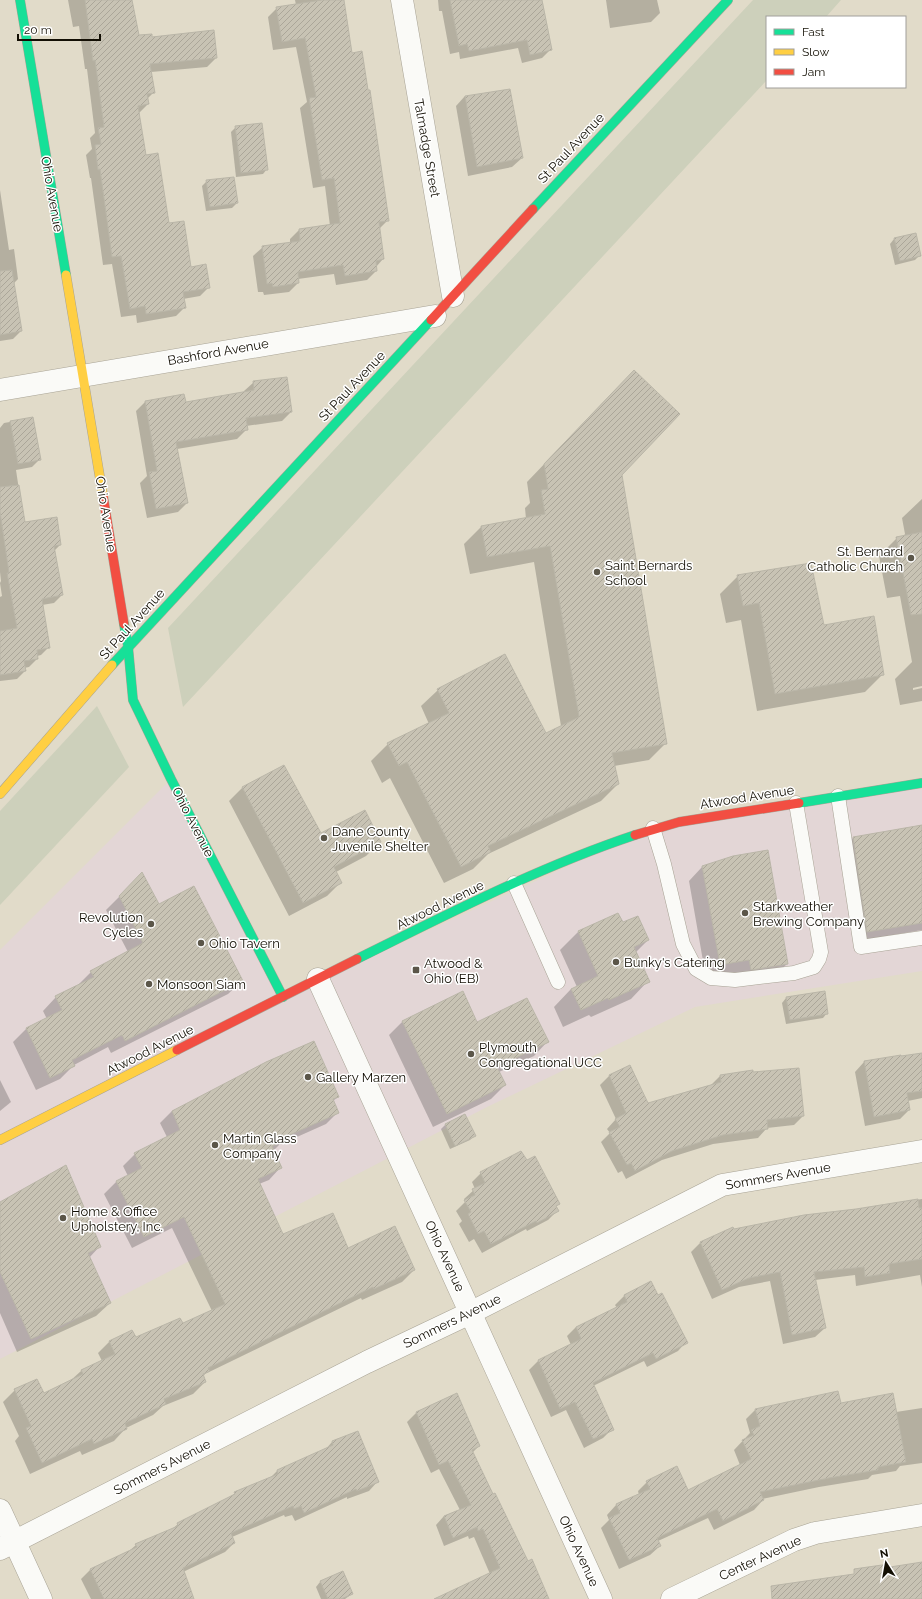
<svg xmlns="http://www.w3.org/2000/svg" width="922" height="1599" font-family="Raleway,sans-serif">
  <defs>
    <pattern id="building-hatch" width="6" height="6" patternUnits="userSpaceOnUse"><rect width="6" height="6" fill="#c8c3b4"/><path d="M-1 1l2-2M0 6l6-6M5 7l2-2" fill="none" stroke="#aba699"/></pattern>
  </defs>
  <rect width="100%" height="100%" fill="#e1dbc9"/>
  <path fill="#e3d6d6" d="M 171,779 L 284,997 L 646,830 L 922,782 L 922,971 L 695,1007 L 487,1107 L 0,1359 L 0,950 Z"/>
  <g fill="#cdd0bb">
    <path d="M 753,0 L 841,0 L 826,17 L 767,17 L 767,80 L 183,707 L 168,628 Z"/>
    <path d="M 97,706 L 129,767 L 0,905 L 0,811 Z"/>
  </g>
  <g fill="#0003">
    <path d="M 68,0 L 131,0 L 139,37 L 152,38 L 216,58 L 207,67 L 151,72 L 154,92 L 147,99 L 148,104 L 139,113 L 145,156 L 168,224 L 190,268 L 209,287 L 200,296 L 183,299 L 185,307 L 176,316 L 137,323 L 136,315 L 121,317 L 112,264 L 103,265 L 91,178 L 90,178 L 86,155 L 92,149 L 90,138 L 95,133 L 87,69 L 85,69 L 79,26 L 73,27 Z"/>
    <path d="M 295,0 L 343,0 L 351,54 L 388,220 L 379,229 L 383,259 L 376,267 L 376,271 L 367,280 L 336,285 L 334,274 L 298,279 L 298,283 L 289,292 L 264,295 L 263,292 L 258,292 L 253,256 L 263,247 L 290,243 L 290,239 L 299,230 L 330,226 L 325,186 L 313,188 L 300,108 L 307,102 L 296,47 L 273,50 L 268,17 L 277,8 L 296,5 Z"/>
    <path d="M 438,0 L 541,0 L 551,49 L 542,58 L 522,63 L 518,48 L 460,59 L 459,52 L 450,54 L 442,11 L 439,11 Z"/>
    <path d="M 606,0 L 657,0 L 660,13 L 651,22 L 610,28 Z"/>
    <path d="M 465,96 L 522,158 L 512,167 L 468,176 L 456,106 Z"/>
    <path d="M 236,127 L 267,169 L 263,174 L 236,177 L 231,132 Z"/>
    <path d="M 207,181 L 237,203 L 232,208 L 206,211 L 202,186 Z"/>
    <path d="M 0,190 L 9,250 L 14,249 L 18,279 L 13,284 L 21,331 L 13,339 L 0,341 Z"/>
    <path d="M 894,239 L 920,255 L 915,260 L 895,265 L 890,244 Z"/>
    <path d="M 254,382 L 291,412 L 282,421 L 246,426 L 247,429 L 237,439 L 177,449 L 187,503 L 178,512 L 147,518 L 140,483 L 147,476 L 136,411 L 145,402 L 183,395 L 185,403 L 244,393 L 244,391 Z"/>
    <path d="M 617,388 L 621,474 L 666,743 L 649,760 L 614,766 L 618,784 L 601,801 L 488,854 L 473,869 L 444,883 L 390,778 L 382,783 L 371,761 L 388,744 L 429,724 L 421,706 L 438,690 L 545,734 L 561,726 L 534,562 L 470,574 L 464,544 L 481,527 L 526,519 L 525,508 L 530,503 L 527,482 Z"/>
    <path d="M 33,418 L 40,459 L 32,467 L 16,470 L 24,523 L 60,545 L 54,551 L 62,595 L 54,603 L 42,605 L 49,647 L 41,655 L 37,656 L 37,659 L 29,667 L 24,668 L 25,671 L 17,679 L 0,681 L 0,597 L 2,596 L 0,583 L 1,581 L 0,572 L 0,428 L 4,423 Z"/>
    <path d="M 922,499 L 922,686 L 913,688 L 913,690 L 922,688 L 922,701 L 900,705 L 895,679 L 912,662 L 900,596 L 887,598 L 879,556 L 897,538 L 903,537 L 905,534 L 902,518 Z"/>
    <path d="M 738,576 L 823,626 L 883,674 L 865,692 L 757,711 L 741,620 L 726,623 L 720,594 Z"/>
    <path d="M 243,787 L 320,835 L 380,842 L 366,856 L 336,872 L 341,882 L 327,896 L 289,916 L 229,801 Z"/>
    <path d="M 922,835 L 922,930 L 858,941 L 844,847 L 853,838 Z"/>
    <path d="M 702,867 L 787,964 L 773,977 L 737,983 L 736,973 L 706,978 L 689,881 Z"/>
    <path d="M 142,874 L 158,905 L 242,981 L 228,994 L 111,1053 L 108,1047 L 74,1065 L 60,1079 L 36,1090 L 13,1042 L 26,1029 L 47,1019 L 43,1011 L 56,997 L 78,986 L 78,985 L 91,972 L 128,952 L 106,910 Z"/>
    <path d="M 618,914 L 622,924 L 648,940 L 635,953 L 648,981 L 631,999 L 591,1017 L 589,1015 L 563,1027 L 554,1007 L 571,989 L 577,987 L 560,950 L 578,932 Z"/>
    <path d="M 786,998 L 827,1013 L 823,1018 L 786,1024 L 782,1003 Z"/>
    <path d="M 403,1021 L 477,1023 L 547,1042 L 534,1056 L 499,1072 L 505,1085 L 491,1099 L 433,1127 L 389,1035 Z"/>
    <path d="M 922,1054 L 922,1098 L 908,1101 L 909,1110 L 900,1119 L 865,1126 L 855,1072 L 864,1062 Z"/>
    <path d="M 629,1066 L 647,1104 L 711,1085 L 720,1076 L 803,1116 L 794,1125 L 767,1128 L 758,1138 L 713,1144 L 662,1160 L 626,1179 L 622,1171 L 618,1173 L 601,1142 L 610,1133 L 607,1129 L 616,1119 L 600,1085 L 609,1076 Z"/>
    <path d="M 0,1080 L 11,1102 L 0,1111 Z"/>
    <path d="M 338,1097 L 333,1101 L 338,1112 L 326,1124 L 279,1145 L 273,1151 L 280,1168 L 269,1180 L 259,1184 L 283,1235 L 347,1249 L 414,1270 L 402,1282 L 362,1300 L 361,1298 L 205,1374 L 203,1377 L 205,1382 L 193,1394 L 163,1406 L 153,1415 L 126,1428 L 114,1441 L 82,1455 L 80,1451 L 30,1474 L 15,1441 L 19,1436 L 3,1402 L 15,1390 L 43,1394 L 70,1381 L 81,1371 L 102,1361 L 98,1353 L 110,1341 L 135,1338 L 182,1324 L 212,1311 L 172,1228 L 132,1248 L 104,1194 L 116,1182 L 128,1176 L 123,1166 L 135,1154 L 167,1137 L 160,1123 L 172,1111 Z"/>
    <path d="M 465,1115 L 474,1136 L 470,1140 L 450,1149 L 441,1129 L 445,1125 Z"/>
    <path d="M 481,1173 L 559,1204 L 555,1207 L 557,1211 L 548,1220 L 527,1231 L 526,1229 L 482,1253 L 474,1239 L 469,1242 L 459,1224 L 462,1221 L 456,1211 L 465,1202 L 464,1199 L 475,1189 L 472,1182 Z"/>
    <path d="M 922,1199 L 922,1287 L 920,1275 L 856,1286 L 855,1275 L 815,1280 L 825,1328 L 815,1337 L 783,1344 L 770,1281 L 739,1287 L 712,1299 L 691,1252 L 700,1243 L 733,1230 Z"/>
    <path d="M 0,1203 L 100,1246 L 89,1258 L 110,1303 L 96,1316 L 17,1352 L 0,1313 Z"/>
    <path d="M 651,1283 L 658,1297 L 686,1342 L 678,1351 L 647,1367 L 644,1361 L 593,1386 L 612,1429 L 603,1438 L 584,1448 L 566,1410 L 551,1417 L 529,1370 L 538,1361 L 571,1345 L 567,1336 L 576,1327 L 617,1308 L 615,1305 L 624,1296 Z"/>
    <path d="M 456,1394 L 479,1446 L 472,1453 L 543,1599 L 441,1599 L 490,1574 L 474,1537 L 469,1539 L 468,1536 L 444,1546 L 436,1525 L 444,1516 L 460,1510 L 439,1469 L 431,1473 L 407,1422 L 416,1413 Z"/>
    <path d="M 840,1404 L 896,1412 L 922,1408 L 922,1463 L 900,1466 L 896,1471 L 872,1475 L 868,1479 L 819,1487 L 762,1499 L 763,1500 L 754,1510 L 714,1530 L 708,1518 L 658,1541 L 660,1546 L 650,1555 L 619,1569 L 601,1528 L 609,1520 L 607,1515 L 616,1505 L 639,1495 L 638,1491 L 647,1482 L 688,1491 L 740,1465 L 734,1450 L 750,1433 L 746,1419 L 755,1410 Z"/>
    <path d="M 358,1432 L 378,1481 L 369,1491 L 347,1499 L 347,1497 L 295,1521 L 292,1515 L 285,1517 L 284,1515 L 232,1537 L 234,1543 L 225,1552 L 183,1572 L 172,1599 L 91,1599 L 81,1579 L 90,1570 L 129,1551 L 136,1545 L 171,1530 L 178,1524 L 229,1498 L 235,1493 L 270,1478 L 277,1471 L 325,1450 L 332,1442 Z"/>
    <path d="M 320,1582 L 352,1594 L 345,1599 L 321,1599 L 316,1587 Z"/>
  </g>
  <g fill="url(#building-hatch)" stroke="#bab6a8">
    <path d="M 85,0 L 132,0 L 139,35 L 152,34 L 152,37 L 214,30 L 217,58 L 150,64 L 155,93 L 147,94 L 149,104 L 138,106 L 146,155 L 158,153 L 169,223 L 184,221 L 191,267 L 206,264 L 210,288 L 183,292 L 186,308 L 146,314 L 145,306 L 130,309 L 121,256 L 112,257 L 100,169 L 98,170 L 95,145 L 101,144 L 98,128 L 104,127 L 95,60 L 93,61 Z"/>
    <path d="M 322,0 L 344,0 L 352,53 L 362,51 L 368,90 L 370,90 L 389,221 L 379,222 L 384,259 L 376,261 L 377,271 L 345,276 L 343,265 L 298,272 L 299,283 L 273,287 L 272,283 L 267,284 L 262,246 L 300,241 L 299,229 L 340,223 L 334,178 L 322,180 L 309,98 L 316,97 L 305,38 L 282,42 L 276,7 Z"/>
    <path d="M 450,0 L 542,0 L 552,50 L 530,55 L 527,40 L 469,51 L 467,44 L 459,46 Z"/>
    <path d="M 510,89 L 523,158 L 477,167 L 465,96 Z"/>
    <path d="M 262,123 L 268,170 L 241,173 L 235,126 Z"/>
    <path d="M 234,177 L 238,203 L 210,207 L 206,180 Z"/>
    <path d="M 916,233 L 921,256 L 900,261 L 894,238 Z"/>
    <path d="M 12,270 L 22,331 L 0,335 L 0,271 Z"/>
    <path d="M 634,370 L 680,414 L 622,475 L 667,744 L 612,753 L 619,784 L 488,846 L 491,852 L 461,867 L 407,762 L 399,766 L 387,743 L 449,713 L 437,689 L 505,654 L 546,733 L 579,717 L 550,546 L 487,557 L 481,526 L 545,514 L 541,490 L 548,489 L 544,464 Z"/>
    <path d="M 287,377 L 292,412 L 246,418 L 248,430 L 176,442 L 188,503 L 156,509 L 149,472 L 157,471 L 145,401 L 184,394 L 186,402 L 254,390 L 253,381 Z"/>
    <path d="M 33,417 L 41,460 L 18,464 L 10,421 Z"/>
    <path d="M 19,485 L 25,522 L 57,517 L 61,545 L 54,546 L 63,595 L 42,599 L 50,648 L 37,650 L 38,659 L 24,661 L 26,671 L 0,675 L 0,631 L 17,628 L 7,573 L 9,573 L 0,512 L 0,487 Z"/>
    <path d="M 922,532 L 922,614 L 911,615 L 896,537 Z"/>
    <path d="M 811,563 L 824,625 L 874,616 L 884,675 L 775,694 L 759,603 L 743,606 L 737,575 Z"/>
    <path d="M 284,765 L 321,833 L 365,810 L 381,842 L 334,867 L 342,883 L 303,903 L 242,787 Z"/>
    <path d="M 922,825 L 922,923 L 867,932 L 853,837 Z"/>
    <path d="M 768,850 L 788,964 L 751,970 L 749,960 L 720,965 L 702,866 L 733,856 Z"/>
    <path d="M 142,872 L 159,904 L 194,886 L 243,981 L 125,1041 L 122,1035 L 72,1060 L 75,1066 L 50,1078 L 26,1028 L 62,1010 L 55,996 L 94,977 L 90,971 L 143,943 L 119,896 Z"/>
    <path d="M 618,913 L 623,922 L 638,916 L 649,940 L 634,947 L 650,982 L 609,1000 L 608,998 L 581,1010 L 571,989 L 598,976 L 578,931 Z"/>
    <path d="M 463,991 L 477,1022 L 527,998 L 549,1042 L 497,1067 L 506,1085 L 447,1114 L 402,1021 Z"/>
    <path d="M 825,991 L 828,1014 L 790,1020 L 786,997 Z"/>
    <path d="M 314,1041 L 339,1097 L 333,1099 L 339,1113 L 285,1137 L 286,1140 L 272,1146 L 282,1168 L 258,1179 L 283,1234 L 333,1213 L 348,1248 L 395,1226 L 415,1270 L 374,1289 L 373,1287 L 208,1368 L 210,1371 L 203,1374 L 206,1382 L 164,1399 L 166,1404 L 125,1423 L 127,1429 L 94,1444 L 92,1439 L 42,1463 L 26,1428 L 31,1426 L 14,1389 L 37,1379 L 44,1393 L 83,1374 L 81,1370 L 115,1354 L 109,1341 L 132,1330 L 136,1337 L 180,1318 L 183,1323 L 225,1304 L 184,1217 L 144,1237 L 116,1181 L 142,1168 L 134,1153 L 180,1130 L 172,1111 L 266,1062 Z"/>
    <path d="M 922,1053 L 922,1091 L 907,1093 L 910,1110 L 874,1117 L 864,1061 L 901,1055 L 901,1056 Z"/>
    <path d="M 630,1065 L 648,1103 L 721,1082 L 720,1075 L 753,1070 L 753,1072 L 799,1068 L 804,1116 L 767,1120 L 768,1129 L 723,1135 L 672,1151 L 635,1171 L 631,1163 L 627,1165 L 609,1132 L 620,1127 L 615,1119 L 626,1113 L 609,1075 Z"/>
    <path d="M 465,1114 L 476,1136 L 455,1146 L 445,1124 Z"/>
    <path d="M 521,1151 L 527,1160 L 535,1156 L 560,1204 L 556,1206 L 559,1211 L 537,1223 L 536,1221 L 491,1244 L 484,1231 L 478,1234 L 468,1214 L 471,1212 L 464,1200 L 475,1195 L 472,1189 L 485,1183 L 480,1172 Z"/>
    <path d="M 66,1165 L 101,1247 L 88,1253 L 111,1303 L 31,1339 L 0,1272 L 0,1202 Z"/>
    <path d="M 918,1199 L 919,1208 L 922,1208 L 922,1259 L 889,1264 L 890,1273 L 865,1277 L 864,1267 L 814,1272 L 826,1328 L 792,1335 L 780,1272 L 749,1278 L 722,1290 L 700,1242 L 733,1227 L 734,1229 L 804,1215 L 856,1209 Z"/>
    <path d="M 651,1281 L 658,1295 L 662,1293 L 688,1343 L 656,1359 L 653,1353 L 593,1383 L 614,1430 L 593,1439 L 575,1402 L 560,1409 L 538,1360 L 581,1339 L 576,1327 L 627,1302 L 624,1295 Z"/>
    <path d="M 838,1391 L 841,1403 L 893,1393 L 906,1462 L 878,1467 L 878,1470 L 829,1478 L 760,1492 L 764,1500 L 723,1521 L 717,1509 L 657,1538 L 661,1546 L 629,1560 L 609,1518 L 620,1513 L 616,1504 L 650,1489 L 646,1481 L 677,1466 L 688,1490 L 751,1459 L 742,1440 L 754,1435 L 751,1430 L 760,1426 L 755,1409 Z"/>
    <path d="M 457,1393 L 480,1446 L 472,1450 L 493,1494 L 495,1493 L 528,1561 L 532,1559 L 549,1599 L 434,1599 L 500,1568 L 483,1529 L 478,1531 L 477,1527 L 453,1538 L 444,1516 L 471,1505 L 448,1461 L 439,1465 L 416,1412 Z"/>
    <path d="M 358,1431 L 379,1482 L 357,1491 L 356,1489 L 304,1513 L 301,1506 L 294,1509 L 293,1506 L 231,1533 L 235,1543 L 183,1568 L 194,1599 L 104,1599 L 90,1569 L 137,1547 L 135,1544 L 178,1526 L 177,1523 L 235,1494 L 234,1492 L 278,1474 L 277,1470 L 333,1445 L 332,1441 Z"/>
    <path d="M 922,1562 L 922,1599 L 772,1599 L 771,1586 L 854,1574 L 854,1569 L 889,1564 L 890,1567 Z"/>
    <path d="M 343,1571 L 353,1594 L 341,1599 L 328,1599 L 320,1581 Z"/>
  </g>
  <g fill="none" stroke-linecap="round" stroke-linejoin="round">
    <g stroke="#a8a395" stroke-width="15">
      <g id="lane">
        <path d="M 838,796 L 861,947 L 922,938"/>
        <path d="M 653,828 L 664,864 L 683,944 L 696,969 L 711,978 L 735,980 L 794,973 L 814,967 L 819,959 L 821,952 L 796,803"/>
        <path d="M 514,883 L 558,982"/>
      </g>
    </g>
    <g stroke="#a8a395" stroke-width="23">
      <g id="street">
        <path d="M 402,0 L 453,296"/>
        <path d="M 0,390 L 435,316"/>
        <path d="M 318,979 L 601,1599"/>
        <path d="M 0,1510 L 41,1599"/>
        <path d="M 0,1549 L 367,1362 L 470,1313 L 722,1185 L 922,1151"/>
        <path d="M 672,1599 L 794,1540 L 815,1533 L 922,1515"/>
      </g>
    </g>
    <g stroke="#a8a395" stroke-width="10">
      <g id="fast">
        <path d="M 20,0 L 66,275"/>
        <path d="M 533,209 L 728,0"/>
        <path d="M 124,624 L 128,646 L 133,700 L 171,779 L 283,997"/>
        <path d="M 112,665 L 431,320"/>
        <path d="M 799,803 L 922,783"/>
        <path d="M 357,959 C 448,914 539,867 635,835"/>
      </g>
    </g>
    <g stroke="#a8a395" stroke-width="10">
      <g id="slow">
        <path d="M 66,275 L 103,496"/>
        <path d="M 0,794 L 112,665"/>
        <path d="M 0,1140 L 177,1050"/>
      </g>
    </g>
    <g stroke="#a8a395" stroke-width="10">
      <g id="jam">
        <path d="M 431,320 L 533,209"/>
        <path d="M 103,496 L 124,624"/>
        <path d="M 635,835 L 679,822 L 799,803"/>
        <path d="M 177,1050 L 357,959"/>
      </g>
    </g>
    <use href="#lane" stroke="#fafaf7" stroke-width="14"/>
    <use href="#street" stroke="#fafaf7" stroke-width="22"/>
    <use href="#fast" stroke="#16e098" stroke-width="9"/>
    <use href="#slow" stroke="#ffcf43" stroke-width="9"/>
    <use href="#jam" stroke="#f24e42" stroke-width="9"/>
  </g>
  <g fill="#5b5649" stroke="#fff" stroke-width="1.5">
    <circle cx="911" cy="558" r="4"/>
    <circle cx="597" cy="572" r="4"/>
    <circle cx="324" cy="838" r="4"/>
    <circle cx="745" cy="913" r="4"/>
    <circle cx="151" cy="924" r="4"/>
    <circle cx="201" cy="943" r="4"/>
    <circle cx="616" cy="962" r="4"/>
    <rect x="412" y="966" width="8" height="8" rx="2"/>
    <circle cx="149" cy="984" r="4"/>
    <circle cx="471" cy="1054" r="4"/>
    <circle cx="308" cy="1077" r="4"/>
    <circle cx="215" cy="1145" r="4"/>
    <circle cx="63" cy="1218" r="4"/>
  </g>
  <g text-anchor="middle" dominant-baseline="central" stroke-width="3" stroke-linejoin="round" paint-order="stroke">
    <g font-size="13" fill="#130f04" stroke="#fff">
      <text transform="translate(427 148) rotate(80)">Talmadge Street</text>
      <text transform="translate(571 148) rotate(-47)">St Paul Avenue</text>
      <text transform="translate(52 194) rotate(80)">Ohio Avenue</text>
      <text transform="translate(218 352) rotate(-10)">Bashford Avenue</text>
      <text transform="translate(352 386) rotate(-47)">St Paul Avenue</text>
      <text transform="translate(106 514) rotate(81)">Ohio Avenue</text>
      <text transform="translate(132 624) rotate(-48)">St Paul Avenue</text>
      <text transform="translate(747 797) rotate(-9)">Atwood Avenue</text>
      <text transform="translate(193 822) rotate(63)">Ohio Avenue</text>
      <text transform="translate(440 905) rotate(-26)">Atwood Avenue</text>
      <text transform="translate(150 1050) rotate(-27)">Atwood Avenue</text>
      <text transform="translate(778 1176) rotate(-10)">Sommers Avenue</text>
      <text transform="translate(445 1256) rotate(65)">Ohio Avenue</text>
      <text transform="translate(452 1321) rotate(-26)">Sommers Avenue</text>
      <text transform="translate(162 1467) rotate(-27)">Sommers Avenue</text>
      <text transform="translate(579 1551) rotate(65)">Ohio Avenue</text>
      <text transform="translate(760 1558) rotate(-25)">Center Avenue</text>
    </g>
    <g font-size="13" fill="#130f04" stroke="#fff" text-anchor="start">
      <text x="903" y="551" text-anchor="end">St. Bernard<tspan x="903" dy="15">Catholic Church</tspan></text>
      <text x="605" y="565">Saint Bernards<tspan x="605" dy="15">School</tspan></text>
      <text x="332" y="831">Dane County<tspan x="332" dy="15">Juvenile Shelter</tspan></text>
      <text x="753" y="906">Starkweather<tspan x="753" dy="15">Brewing Company</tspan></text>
      <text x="143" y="917" text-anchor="end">Revolution<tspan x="143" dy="15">Cycles</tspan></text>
      <text x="209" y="943">Ohio Tavern</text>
      <text x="624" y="962">Bunky's Catering</text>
      <text x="424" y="963">Atwood &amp;<tspan x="424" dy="15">Ohio (EB)</tspan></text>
      <text x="157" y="984">Monsoon Siam</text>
      <text x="479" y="1047">Plymouth<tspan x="479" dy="15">Congregational UCC</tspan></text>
      <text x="316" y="1077">Gallery Marzen</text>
      <text x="223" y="1138">Martin Glass<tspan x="223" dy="15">Company</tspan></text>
      <text x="71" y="1211">Home &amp; Office<tspan x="71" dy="15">Upholstery, Inc.</tspan></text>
    </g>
  </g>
  <rect x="766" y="16" width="140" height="72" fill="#ffffff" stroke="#a19f9b"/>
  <rect x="774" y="29" width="20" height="6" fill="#16e098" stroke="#a19f9b"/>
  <text x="802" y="36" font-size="12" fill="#130f04">Fast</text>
  <rect x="774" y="49" width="20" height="6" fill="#ffcf43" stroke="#a19f9b"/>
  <text x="802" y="56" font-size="12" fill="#130f04">Slow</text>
  <rect x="774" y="69" width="20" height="6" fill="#f24e42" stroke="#a19f9b"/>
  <text x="802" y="76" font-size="12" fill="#130f04">Jam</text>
  <g transform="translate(886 1563) rotate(349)" stroke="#ffffff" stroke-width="3" paint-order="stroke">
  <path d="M0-3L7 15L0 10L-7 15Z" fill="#130f04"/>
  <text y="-6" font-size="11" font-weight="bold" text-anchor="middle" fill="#130f04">N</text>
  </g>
  <path d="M18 34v6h82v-6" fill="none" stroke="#130f04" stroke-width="2"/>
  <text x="24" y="34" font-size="12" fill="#130f04" stroke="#ffffff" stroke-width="3" paint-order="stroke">20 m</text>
</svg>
